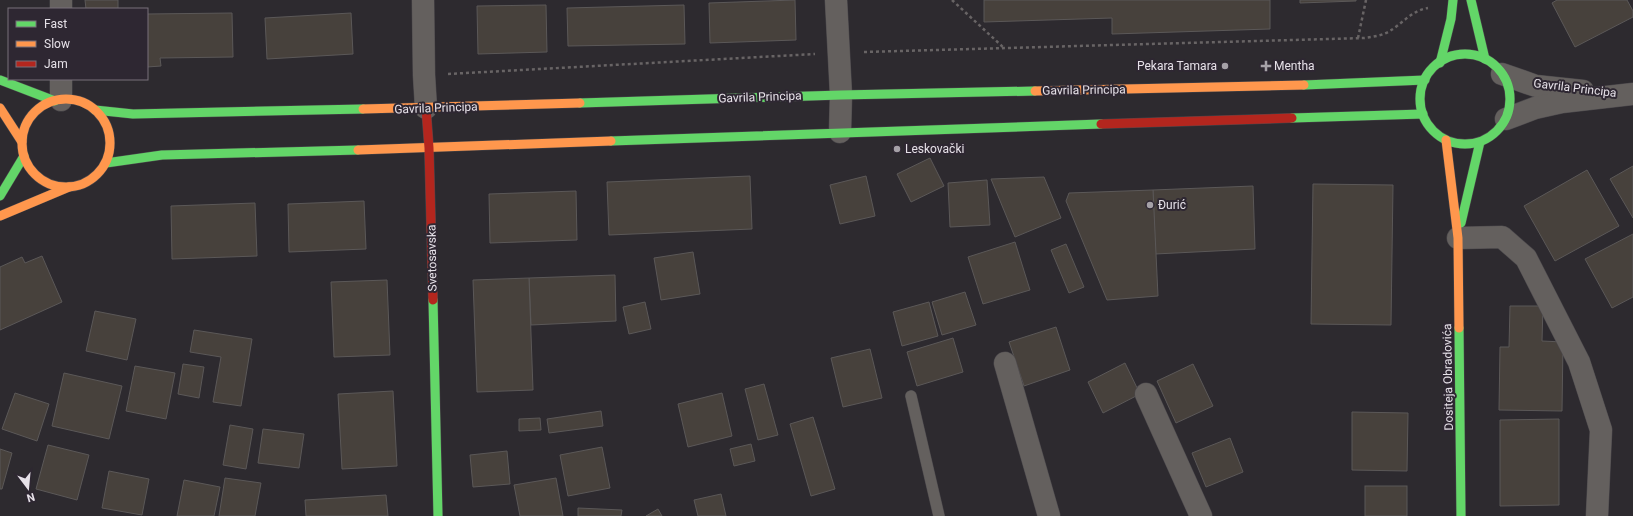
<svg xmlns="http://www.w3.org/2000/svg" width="1633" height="516" font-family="Roboto,sans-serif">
  <rect width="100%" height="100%" fill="#2d2a2f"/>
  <g fill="#47413c" stroke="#5b5858">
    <path d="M 85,0 L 118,0 L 118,9 L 86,9 Z"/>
    <path d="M 795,0 L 796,40 L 710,43 L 709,3 Z"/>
    <path d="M 984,0 L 1270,0 L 1270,29 L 1112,34 L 1112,18 L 984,22 Z"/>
    <path d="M 1300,0 L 1356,0 L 1356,1 L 1300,3 Z"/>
    <path d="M 1557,0 L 1627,0 L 1633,11 L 1633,17 L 1575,47 L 1552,3 Z"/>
    <path d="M 546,5 L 547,52 L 478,54 L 477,6 Z"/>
    <path d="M 684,5 L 685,44 L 568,46 L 567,8 Z"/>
    <path d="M 232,13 L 233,57 L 160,58 L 161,66 L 147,67 L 147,14 Z"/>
    <path d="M 351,13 L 353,54 L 267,59 L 265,18 Z"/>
    <path d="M 930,158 L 944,186 L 911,202 L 897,174 Z"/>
    <path d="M 1633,166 L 1633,218 L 1610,179 Z"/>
    <path d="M 1587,170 L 1619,226 L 1555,261 L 1524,206 Z"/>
    <path d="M 750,176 L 752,229 L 609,235 L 607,182 Z"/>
    <path d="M 866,176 L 875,216 L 840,224 L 830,185 Z"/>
    <path d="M 1044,177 L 1061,218 L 1015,237 L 991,179 Z"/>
    <path d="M 987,180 L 990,225 L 950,227 L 948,183 Z"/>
    <path d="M 1313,184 L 1393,185 L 1391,325 L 1311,324 Z"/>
    <path d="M 1253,186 L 1255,249 L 1155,254 L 1153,190 Z"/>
    <path d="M 1153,190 L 1158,296 L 1107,300 L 1066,201 L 1069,193 Z"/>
    <path d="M 576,191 L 577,240 L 490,243 L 489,194 Z"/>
    <path d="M 364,201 L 366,249 L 289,252 L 288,204 Z"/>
    <path d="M 255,203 L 257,256 L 172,259 L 171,206 Z"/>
    <path d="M 1633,234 L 1633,297 L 1612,308 L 1585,259 Z"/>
    <path d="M 1015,242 L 1030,290 L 983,304 L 968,257 Z"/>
    <path d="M 1066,244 L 1084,287 L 1069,293 L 1051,250 Z"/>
    <path d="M 693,252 L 700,294 L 661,300 L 654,258 Z"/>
    <path d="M 42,256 L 62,302 L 0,330 L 0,267 L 22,257 L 25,263 Z"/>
    <path d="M 615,275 L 616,321 L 531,325 L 529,278 Z"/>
    <path d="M 529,278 L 533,390 L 477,392 L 473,280 Z"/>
    <path d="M 387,280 L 390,355 L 334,357 L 331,282 Z"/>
    <path d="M 965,292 L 976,325 L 942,335 L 932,302 Z"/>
    <path d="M 645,302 L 651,329 L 629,334 L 623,307 Z"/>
    <path d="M 929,302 L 938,336 L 902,346 L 893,312 Z"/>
    <path d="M 1510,306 L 1543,306 L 1542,341 L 1563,342 L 1562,411 L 1499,410 L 1500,347 L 1509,347 Z"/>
    <path d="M 95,311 L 136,319 L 127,360 L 86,351 Z"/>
    <path d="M 1056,327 L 1070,370 L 1024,386 L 1009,342 Z"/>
    <path d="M 194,330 L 252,339 L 241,406 L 213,402 L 221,357 L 190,352 Z"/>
    <path d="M 953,338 L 963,372 L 917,386 L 907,352 Z"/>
    <path d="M 870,349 L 882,398 L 843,407 L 831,358 Z"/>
    <path d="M 1125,363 L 1140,394 L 1103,413 L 1088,382 Z"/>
    <path d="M 183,364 L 204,367 L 199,398 L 178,394 Z"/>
    <path d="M 1193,364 L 1213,406 L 1176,423 L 1157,381 Z"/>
    <path d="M 135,366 L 175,373 L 166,419 L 126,411 Z"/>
    <path d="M 64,373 L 122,386 L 109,439 L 52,426 Z"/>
    <path d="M 764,384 L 778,435 L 758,440 L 745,389 Z"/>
    <path d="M 393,391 L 397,466 L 342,469 L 338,394 Z"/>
    <path d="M 15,393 L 49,404 L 37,441 L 2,429 Z"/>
    <path d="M 722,393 L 732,436 L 688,447 L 678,404 Z"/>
    <path d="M 601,411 L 603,426 L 549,433 L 547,419 Z"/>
    <path d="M 1352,412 L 1408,413 L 1407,471 L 1352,470 Z"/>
    <path d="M 813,417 L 835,489 L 811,496 L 790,424 Z"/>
    <path d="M 540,418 L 541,430 L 519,431 L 519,419 Z"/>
    <path d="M 1559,419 L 1559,505 L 1500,506 L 1500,420 Z"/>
    <path d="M 230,425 L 253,429 L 246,469 L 223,465 Z"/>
    <path d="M 263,429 L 304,434 L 299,468 L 258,463 Z"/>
    <path d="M 1230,438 L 1243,472 L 1206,487 L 1192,453 Z"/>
    <path d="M 751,444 L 755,461 L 734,466 L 730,449 Z"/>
    <path d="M 48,445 L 89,455 L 77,500 L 36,489 Z"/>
    <path d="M 602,447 L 610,488 L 568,496 L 560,455 Z"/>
    <path d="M 0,449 L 12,453 L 2,489 L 0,489 Z"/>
    <path d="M 507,451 L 510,484 L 473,487 L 470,455 Z"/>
    <path d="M 109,471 L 149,479 L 142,515 L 102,508 Z"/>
    <path d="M 225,478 L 261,483 L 255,516 L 219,516 Z"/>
    <path d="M 556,478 L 563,516 L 520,516 L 514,485 Z"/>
    <path d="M 184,480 L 220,487 L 214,516 L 177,516 Z"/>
    <rect x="1365" y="486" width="42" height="30"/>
    <path d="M 721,494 L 726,516 L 698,516 L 694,500 Z"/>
    <path d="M 386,495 L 388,516 L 306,516 L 305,500 Z"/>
    <path d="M 578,508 L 622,510 L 621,516 L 578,516 Z"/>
    <path d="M 658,509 L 662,516 L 646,516 Z"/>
  </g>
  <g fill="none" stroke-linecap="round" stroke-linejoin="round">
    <g stroke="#4b484c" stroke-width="12">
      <path id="lane" d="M 911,396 L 939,516"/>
    </g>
    <g stroke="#4b484c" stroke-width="23">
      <g id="street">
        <path d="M 61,0 L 61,9"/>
        <path d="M 423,0 L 424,75 L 426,108"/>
        <path d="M 836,0 L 841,95 L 840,132"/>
        <path d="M 1502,74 L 1536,86 L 1583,91"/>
        <path d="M 61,79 L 61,100"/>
        <path d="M 1506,119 L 1535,108 L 1562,102 L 1633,94"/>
        <path d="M 1458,238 L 1502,237 L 1526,258 L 1579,362 L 1601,430 L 1597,516"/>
        <path d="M 1005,363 L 1049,516"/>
        <path d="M 1146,394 L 1201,516"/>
      </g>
    </g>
    <g stroke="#4b484c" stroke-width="10">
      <g id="fast">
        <path d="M 1471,0 L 1485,59"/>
        <circle cx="1465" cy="99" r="45"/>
        <path d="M 1440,63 L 1451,19 L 1453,0"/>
        <path d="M 0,80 L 55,101"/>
        <path d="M 1304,85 L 1425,80"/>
        <path d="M 580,103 L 841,95 L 1035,91"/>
        <path d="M 95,110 L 133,114 L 363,109"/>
        <path d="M 1292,118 L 1423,114"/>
        <path d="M 611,141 L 1101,124"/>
        <path d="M 106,163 L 162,155 L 358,150"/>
        <path d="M 0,196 L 24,156"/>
        <path d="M 1461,223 L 1480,142"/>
        <path d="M 433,300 L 438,516"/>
        <path d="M 1459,328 L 1461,516"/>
      </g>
    </g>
    <g stroke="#4b484c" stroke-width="10">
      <g id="slow">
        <path d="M 1035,91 L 1304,85"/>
        <circle cx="66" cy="143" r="44"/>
        <path d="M 0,108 L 22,142"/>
        <path d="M 363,109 L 580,103"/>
        <path d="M 1446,140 L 1458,238 L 1459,328"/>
        <path d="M 358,150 L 611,141"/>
        <path d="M 0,216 L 69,187"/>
      </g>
    </g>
    <g stroke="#4b484c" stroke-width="10">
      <g id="jam">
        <path d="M 426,108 L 429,148 L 433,300"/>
        <path d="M 1101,124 L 1292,118"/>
      </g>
    </g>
    <g stroke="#686465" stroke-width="2.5" stroke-dasharray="3 3" stroke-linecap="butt">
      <path d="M 952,0 L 1004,48"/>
      <path d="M 1358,38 L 1366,0"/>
      <path d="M 864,52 L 1364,38 C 1372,37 1380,36 1388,32 C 1401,25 1412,10 1428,8"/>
      <path d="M 448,74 L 815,54"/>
    </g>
    <use href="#lane" stroke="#64605e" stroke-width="11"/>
    <use href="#street" stroke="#64605e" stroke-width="22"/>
    <use href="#fast" stroke="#63d668" stroke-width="9"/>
    <use href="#slow" stroke="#ff974d" stroke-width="9"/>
    <use href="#jam" stroke="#b3261e" stroke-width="9"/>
  </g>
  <g fill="#a5a1a7" stroke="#2e2732" stroke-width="1.5">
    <circle cx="1225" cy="66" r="4"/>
    <path d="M1264 60h4v4h4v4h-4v4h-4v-4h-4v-4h4z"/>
    <circle cx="897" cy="149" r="4"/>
    <circle cx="1150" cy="205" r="4"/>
  </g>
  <g text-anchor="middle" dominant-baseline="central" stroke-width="4" stroke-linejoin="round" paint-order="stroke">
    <g font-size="12" fill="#e6e1e8" stroke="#2e2732" text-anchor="start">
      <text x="1217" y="66" text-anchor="end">Pekara Tamara</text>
      <text x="1274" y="66">Mentha</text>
      <text x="905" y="149">Leskovački</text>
      <text x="1158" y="205">Đurić</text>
    </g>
    <g font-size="12" fill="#e6e1e8" stroke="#2e2732">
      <text transform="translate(1575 88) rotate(7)">Gavrila Principa</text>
      <text transform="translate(1084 90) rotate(-1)">Gavrila Principa</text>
      <text transform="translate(760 97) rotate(-2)">Gavrila Principa</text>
      <text transform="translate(436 108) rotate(-2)">Gavrila Principa</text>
      <text transform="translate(432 258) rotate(-91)">Svetosavska</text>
      <text transform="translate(1448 377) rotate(-91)">Dositeja Obradovića</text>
    </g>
  </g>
  <rect x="8" y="8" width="140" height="72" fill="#2e2732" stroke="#78717b"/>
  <rect x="16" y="21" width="20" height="6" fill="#63d668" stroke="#78717b"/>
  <text x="44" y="28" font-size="12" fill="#e6e1e8">Fast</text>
  <rect x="16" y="41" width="20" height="6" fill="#ff974d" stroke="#78717b"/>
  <text x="44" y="48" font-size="12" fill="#e6e1e8">Slow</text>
  <rect x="16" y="61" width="20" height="6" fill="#b3261e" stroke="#78717b"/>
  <text x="44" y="68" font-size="12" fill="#e6e1e8">Jam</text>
  <g transform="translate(28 488) rotate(164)" stroke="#2e2732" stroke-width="3" paint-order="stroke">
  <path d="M0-3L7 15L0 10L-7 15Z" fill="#e6e1e8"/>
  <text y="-6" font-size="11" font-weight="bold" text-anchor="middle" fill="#e6e1e8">N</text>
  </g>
</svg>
